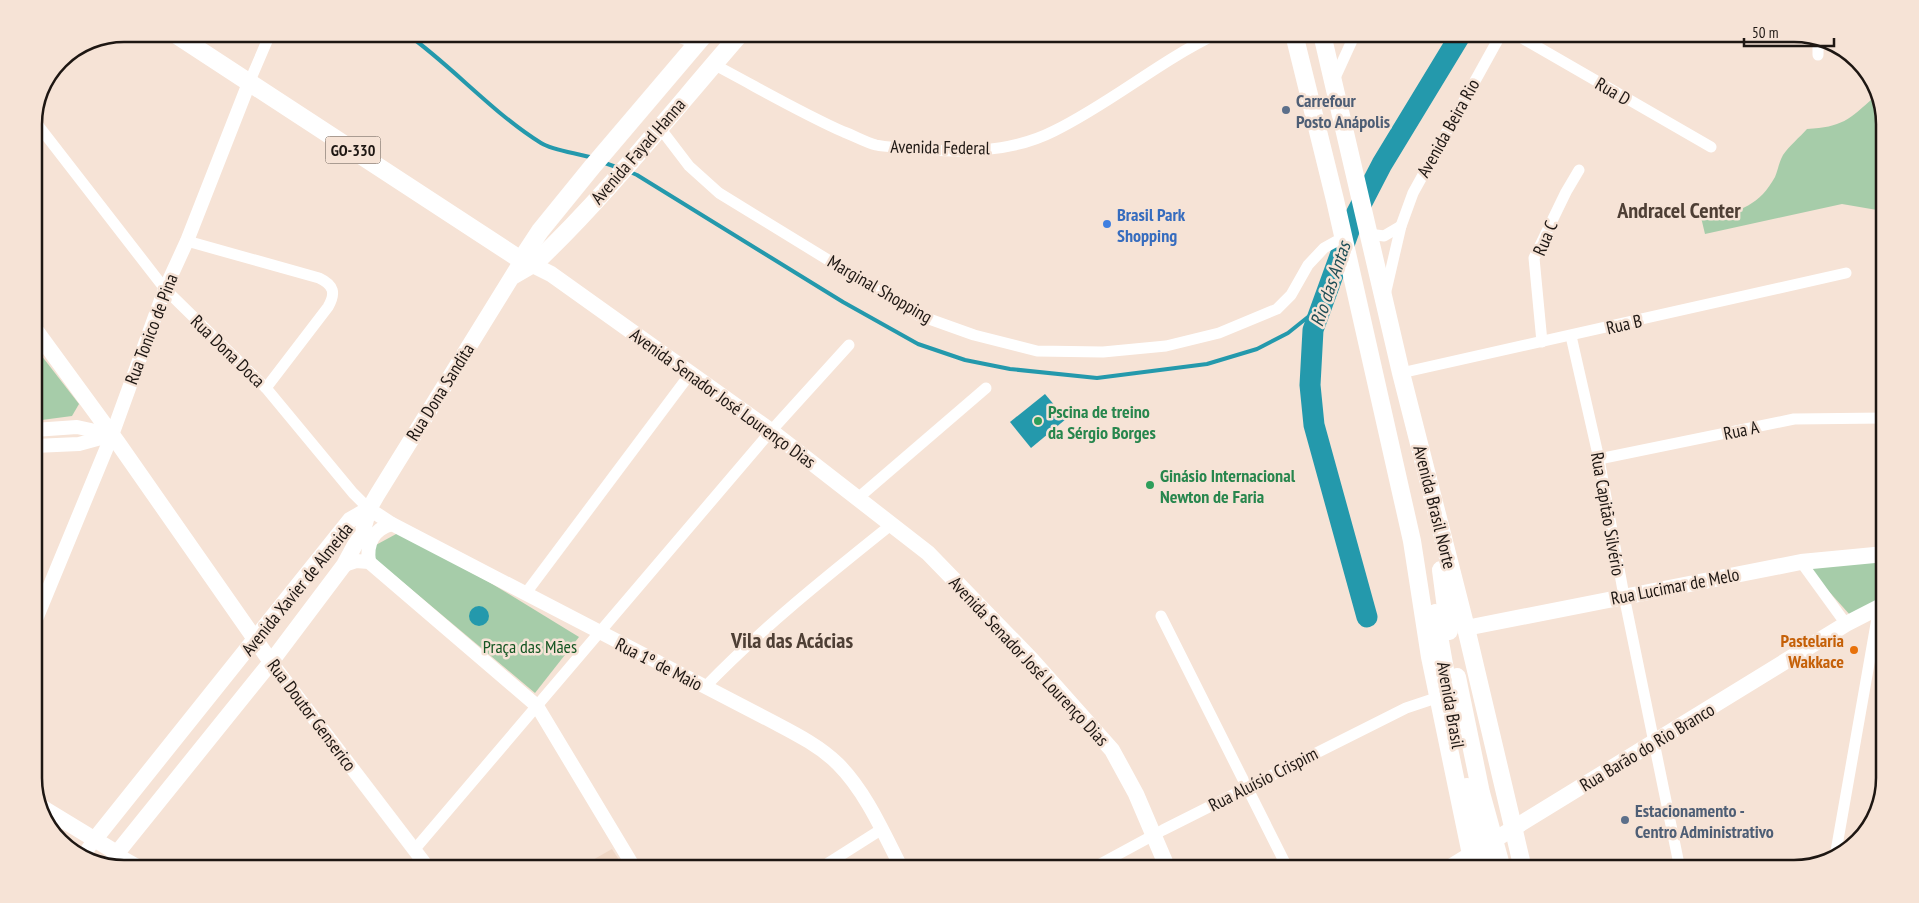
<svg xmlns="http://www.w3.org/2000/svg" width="1919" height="903" font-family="'PT Sans Narrow',sans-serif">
  <rect width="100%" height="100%" fill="#f6e3d6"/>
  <path fill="#efd6c4" d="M 612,849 L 625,869 L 577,869 Z"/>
  <g fill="#a6cca9">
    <path d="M 1874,97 L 1877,116 L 1885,130 L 1885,217 L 1877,210 L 1842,204 L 1705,234 L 1700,213 C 1733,216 1758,208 1775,177 C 1778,170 1779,162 1783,155 C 1789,146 1800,137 1807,129 C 1842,127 1849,120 1874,97 Z"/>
    <path d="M 34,346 L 79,404 L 72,416 L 34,421 Z"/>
    <path d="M 398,533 L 489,582 L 579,637 L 535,693 L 374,558 L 374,546 Z"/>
    <path d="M 1885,555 L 1885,598 L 1851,616 L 1805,565 Z"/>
  </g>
  <g fill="#2499ac">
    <path d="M 1045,394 L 1066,419 L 1031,448 L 1010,422 Z"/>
    <circle cx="479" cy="616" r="10"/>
  </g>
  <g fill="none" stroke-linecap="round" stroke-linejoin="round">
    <g stroke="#2499ac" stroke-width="4">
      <path d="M 407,34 C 453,67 494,114 541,143 C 554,151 578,153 593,158"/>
      <path d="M 602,162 L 619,168"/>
      <path d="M 628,171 L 637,175 L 843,302 L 918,344 L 965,360 L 1010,369 L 1097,378 L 1207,364 L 1257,349 L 1288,333 L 1323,305"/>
    </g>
    <path stroke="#2499ac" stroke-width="21" d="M 1367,617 L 1314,425 L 1310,385 L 1313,330 L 1353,220 L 1382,164 L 1461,34"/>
    <g stroke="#fff" stroke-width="11">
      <path d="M 669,34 L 696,43"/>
      <path d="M 1515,34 L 1711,147"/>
      <path d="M 1818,55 L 1818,38"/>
      <path d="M 713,64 C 757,87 799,112 844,132 C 855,136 865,142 876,145 C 885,147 896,147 906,148 C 955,153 1009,154 1054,131 C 1111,103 1158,62 1216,34"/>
      <path d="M 1334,80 L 1355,34"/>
      <path d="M 249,83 L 270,34"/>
      <path d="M 34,120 L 165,289 L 266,388 L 353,493 L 369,509"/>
      <path d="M 660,128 L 689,166 L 719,193 L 918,315 L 974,335 L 1037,351 L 1103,352 L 1166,346 L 1219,333 L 1277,309 L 1291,295 L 1308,265 L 1324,248 L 1342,238"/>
      <path d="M 1369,234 L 1384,236 L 1401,226"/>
      <path d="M 187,241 L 319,278 C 334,285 336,293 328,307 L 266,388"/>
      <path d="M 1385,295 L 1401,226 L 1413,193 L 1501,34"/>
      <path d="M 1571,336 L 1599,459 L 1624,596 L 1680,869"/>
      <path d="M 1542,342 L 1534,258 L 1566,192 L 1579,170"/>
      <path d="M 1401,373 L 1846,273"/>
      <path d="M 1599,459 L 1794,419 L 1885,418"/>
      <path d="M 858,498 L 986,388"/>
      <path d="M 1801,562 L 1846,624"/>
      <path d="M 526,593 L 690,374"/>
      <path d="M 1161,616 L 1288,869"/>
      <path d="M 705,687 C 763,627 827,576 892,524"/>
      <path d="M 415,849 L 771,431 L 849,345"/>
      <path d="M 117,853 L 146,869"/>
      <path d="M 1835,857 L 1879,607"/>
      <path d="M 819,869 L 882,829"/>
      <path d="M 1091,869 L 1163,830 L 1406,708 L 1439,697"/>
    </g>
    <g stroke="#fff" stroke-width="14">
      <path d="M 34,430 L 77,427 L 109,434"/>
      <path d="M 34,446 L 79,444 L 112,435"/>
      <path d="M 369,509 L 392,524 L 777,724 C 798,735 821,747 838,764 C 866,792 884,834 902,869"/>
      <path d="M 369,562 C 366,543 374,529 392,524"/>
      <path d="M 344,565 L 356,561 L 369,562 L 537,706 L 635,869"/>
      <path d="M 34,624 L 112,435 L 165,289 L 187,241 L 249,83"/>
      <path d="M 271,662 L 429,869"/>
      <path d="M 82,857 L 95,839"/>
      <path d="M 107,866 L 117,853"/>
    </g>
    <g stroke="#fff" stroke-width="16">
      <path d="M 514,276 L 533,265 L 551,274 L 771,431 L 928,553 L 1031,659 L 1112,750 L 1136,794 L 1168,869"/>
      <path d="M 34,328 L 118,443 L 271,662"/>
      <path d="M 1466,628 L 1801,562 L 1885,554"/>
      <path d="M 43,808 L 117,853 L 271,662 L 344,565 L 363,530 L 369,509 L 377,495 L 518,267"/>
      <path d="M 95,839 L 350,520 L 369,509"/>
      <path d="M 1447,869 L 1846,624 L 1885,604"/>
    </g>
    <g stroke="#fff" stroke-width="18">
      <path d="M 175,34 L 521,260 L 533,265 C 608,194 672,112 740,34"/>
      <path d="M 1294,34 L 1335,200 L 1412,541 L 1430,657 L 1474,869"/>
      <path d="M 1322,34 L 1401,373 L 1466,628 L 1523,869"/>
      <path d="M 521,260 L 540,231 L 592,167 L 705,34"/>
      <path d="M 1441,570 L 1449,631"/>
      <path d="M 1435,613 L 1450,698"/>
      <path d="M 1457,677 L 1481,793 L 1502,869"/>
      <path d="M 1467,787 L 1488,869"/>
    </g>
  </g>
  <g fill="#5c6f8a" stroke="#f6e3d6" stroke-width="2">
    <circle cx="1286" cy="110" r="5"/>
    <circle cx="1625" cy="820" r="5"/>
  </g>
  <circle fill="#3f7fe0" stroke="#f6e3d6" stroke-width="2" cx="1107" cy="224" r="5"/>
  <g fill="#2e9e5b" stroke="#f6e3d6" stroke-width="2">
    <circle cx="1038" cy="421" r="5"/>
    <circle cx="1150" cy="485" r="5"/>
  </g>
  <circle fill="#e8710a" stroke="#f6e3d6" stroke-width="2" cx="1854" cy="650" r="5"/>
  <g text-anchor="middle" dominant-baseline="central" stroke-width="5" stroke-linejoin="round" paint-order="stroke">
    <rect fill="#f6e3d6" stroke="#5f544e" stroke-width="1" x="325.5" y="136.5" width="55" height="27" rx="4"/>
    <g font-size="16" font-weight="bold" fill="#1e1713">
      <text x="353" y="150">GO-330</text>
    </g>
    <g font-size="18" fill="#1e1713" stroke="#f6e3d6">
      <text transform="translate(1613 91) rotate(30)">Rua D</text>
      <text transform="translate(1448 128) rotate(-61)">Avenida Beira Rio</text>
      <text transform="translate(940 147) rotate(1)">Avenida Federal</text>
      <text transform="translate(638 151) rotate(-49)">Avenida Fayad Hanna</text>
      <text transform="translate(1545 238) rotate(-67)">Rua C</text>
      <text transform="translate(880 289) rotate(30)">Marginal Shopping</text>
      <text transform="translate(1624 324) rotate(-13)">Rua B</text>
      <text transform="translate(151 329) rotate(-69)">Rua Tonico de Pina</text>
      <text transform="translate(228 351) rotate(44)">Rua Dona Doca</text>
      <text transform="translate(440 392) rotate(-58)">Rua Dona Sandita</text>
      <text transform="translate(723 398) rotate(36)">Avenida Senador José Lourenço Dias</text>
      <text transform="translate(1741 430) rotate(-12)">Rua A</text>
      <text transform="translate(1435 507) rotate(76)">Avenida Brasil Norte</text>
      <text transform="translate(1608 514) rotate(80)">Rua Capitão Silvério</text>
      <text transform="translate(1675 586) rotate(-11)">Rua Lucimar de Melo</text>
      <text transform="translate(297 589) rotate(-51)">Avenida Xavier de Almeida</text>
      <text transform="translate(1029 661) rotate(47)">Avenida Senador José Lourenço Dias</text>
      <text transform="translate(659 664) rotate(27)">Rua 1º de Maio</text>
      <text transform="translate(1451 705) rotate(80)">Avenida Brasil</text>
      <text transform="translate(312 715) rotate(53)">Rua Doutor Genserico</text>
      <text transform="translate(1647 747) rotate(-31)">Rua Barão do Rio Branco</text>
      <text transform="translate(1263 779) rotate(-27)">Rua Aluísio Crispim</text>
    </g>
    <g font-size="18" font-weight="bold" fill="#4e5e75" stroke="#f6e3d6" text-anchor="start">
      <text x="1296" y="100">Carrefour<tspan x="1296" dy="21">Posto Anápolis</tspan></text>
      <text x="1635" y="810">Estacionamento -<tspan x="1635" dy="21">Centro Administrativo</tspan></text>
    </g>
    <g font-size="18" font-weight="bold" fill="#366cbe" stroke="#f6e3d6" text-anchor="start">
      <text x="1117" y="214">Brasil Park<tspan x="1117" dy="21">Shopping</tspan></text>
    </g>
    <g font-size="18" font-weight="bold" fill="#27864d" stroke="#f6e3d6" text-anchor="start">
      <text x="1048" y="411">Pscina de treino<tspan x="1048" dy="21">da Sérgio Borges</tspan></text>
      <text x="1160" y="475">Ginásio Internacional<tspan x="1160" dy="21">Newton de Faria</tspan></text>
    </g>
    <g font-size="18" font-weight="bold" fill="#c56008" stroke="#f6e3d6" text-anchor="end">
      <text x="1844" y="640">Pastelaria<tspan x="1844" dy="21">Wakkace</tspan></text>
    </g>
    <g font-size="18" fill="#145522" stroke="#f6e3d6">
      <text x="530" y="646">Praça das Mães</text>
    </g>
    <g font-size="19" font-style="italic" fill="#204f57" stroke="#f6e3d6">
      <text transform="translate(1330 284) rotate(-71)">Rio das Antas</text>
    </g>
    <g font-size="22" font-weight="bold" fill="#4e3f35" stroke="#f6e3d6">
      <text x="1679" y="210">Andracel Center</text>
      <text x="792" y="640">Vila das Acácias</text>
    </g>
  </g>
  <path d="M0 0H1919V903H0ZM124 42H1794A82 82 0 0 1 1876 124V778A82 82 0 0 1 1794 860H124A82 82 0 0 1 42 778V124A82 82 0 0 1 124 42Z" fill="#f6e3d6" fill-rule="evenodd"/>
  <path fill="none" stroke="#1e1713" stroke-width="2.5" d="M124 42H1794A82 82 0 0 1 1876 124V778A82 82 0 0 1 1794 860H124A82 82 0 0 1 42 778V124A82 82 0 0 1 124 42Z"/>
  <path d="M1744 38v8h90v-8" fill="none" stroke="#1e1713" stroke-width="2.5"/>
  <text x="1752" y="38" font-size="15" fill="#1e1713" stroke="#f6e3d6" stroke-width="4" paint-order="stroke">50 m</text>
</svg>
